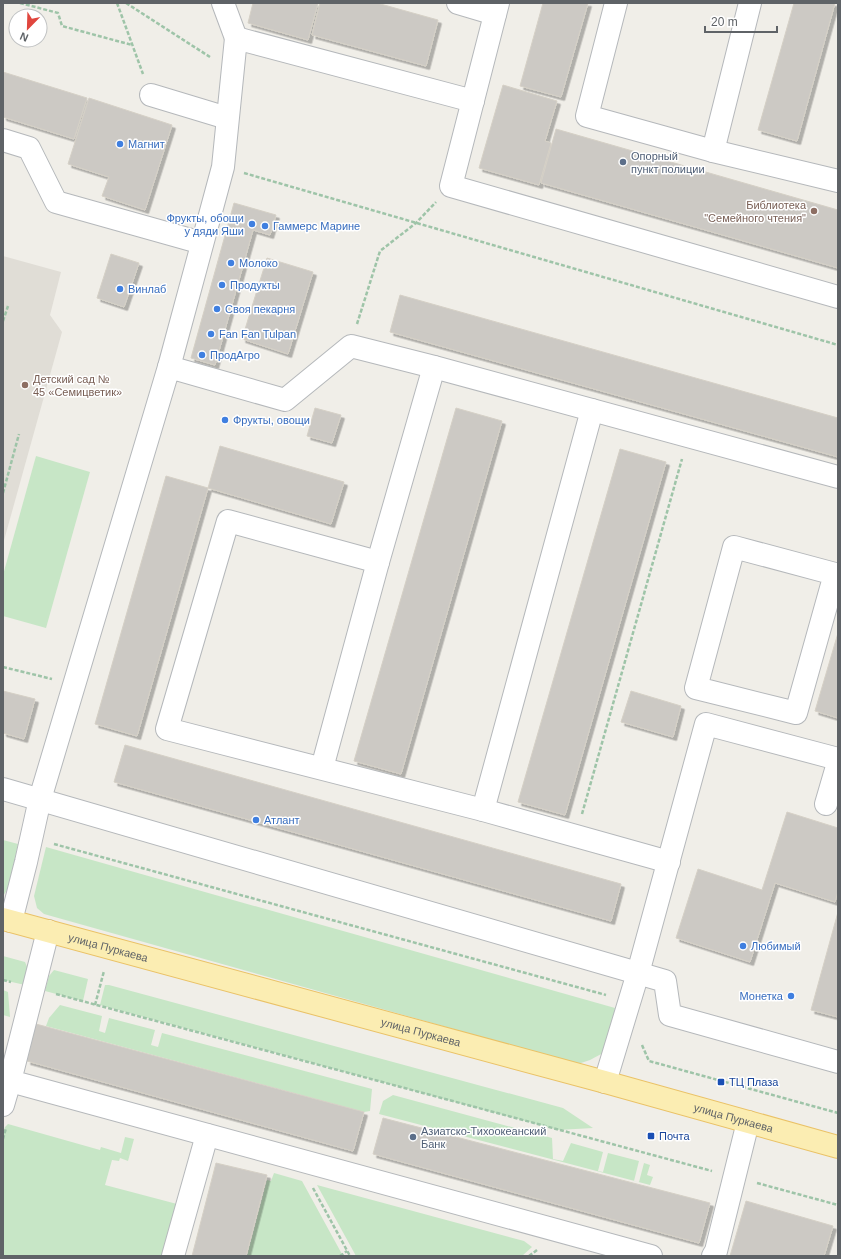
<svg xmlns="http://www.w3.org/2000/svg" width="841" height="1259" font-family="Arial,sans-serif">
  <defs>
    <filter id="shadow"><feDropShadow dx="3.5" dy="3.5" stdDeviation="0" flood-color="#0004"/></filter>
  </defs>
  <rect width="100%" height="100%" fill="#f0eee8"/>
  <path fill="#e0ddd6" d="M 3,256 L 61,272 L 50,315 L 62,332 L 3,544 Z"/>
  <g fill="#c7e6c6">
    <path d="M 36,456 L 90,472 L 46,628 L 3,616 L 3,575 Z"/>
    <path d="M 3,840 L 18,844 L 9,887 L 3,896 Z"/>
    <path d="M 46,847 L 615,1008 L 611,1029 L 603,1053 L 590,1060 L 578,1064 L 44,914 L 37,908 L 34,896 Z"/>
    <path d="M 3,956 L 25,962 L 28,969 L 25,985 L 3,980 Z"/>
    <path d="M 54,970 L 88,979 L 83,1001 L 45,991 L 49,976 Z"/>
    <path d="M 105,985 L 109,985 L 563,1108 L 593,1128 L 558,1130 L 100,1005 Z"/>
    <path d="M 3,990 L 8,992 L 10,1017 L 3,1015 Z"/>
    <path d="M 60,1005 L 102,1016 L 99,1031 L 105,1033 L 109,1018 L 155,1030 L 151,1045 L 158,1047 L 162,1033 L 372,1089 L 370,1111 L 364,1112 L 46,1026 L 49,1018 Z"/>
    <path d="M 393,1095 L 552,1138 L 553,1159 L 563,1161 L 571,1143 L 603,1152 L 598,1171 L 603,1172 L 608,1153 L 639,1161 L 634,1181 L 639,1182 L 644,1163 L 650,1165 L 647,1175 L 653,1177 L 650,1185 L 379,1114 L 383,1101 Z"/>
    <path d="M 8,1124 L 100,1150 L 101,1147 L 121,1153 L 125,1137 L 134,1139 L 128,1161 L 120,1158 L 119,1161 L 112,1160 L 105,1185 L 177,1204 L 163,1256 L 3,1256 L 3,1133 L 5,1127 Z"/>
    <path d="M 274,1173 L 302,1181 L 343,1256 L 247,1256 L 267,1180 L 271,1181 Z"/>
    <path d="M 317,1185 L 524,1241 L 532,1247 L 522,1256 L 356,1256 Z"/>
  </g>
  <g fill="#ccc9c4" stroke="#d5d0c6" filter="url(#shadow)">
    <path d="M 253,3 L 318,3 L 308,40 L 248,23 Z"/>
    <path d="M 320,3 L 377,3 L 438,20 L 426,66 L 312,35 Z"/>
    <path d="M 543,3 L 588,3 L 561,97 L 520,86 Z"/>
    <path d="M 794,3 L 835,3 L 797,141 L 758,130 Z"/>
    <path d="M 3,72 L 87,98 L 74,139 L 3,117 Z"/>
    <path d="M 503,85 L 557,101 L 545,141 L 551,143 L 539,185 L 479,168 Z"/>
    <path d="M 89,98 L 172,125 L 145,210 L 102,196 L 109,177 L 68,164 Z"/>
    <path d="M 556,129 L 838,210 L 838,268 L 541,183 Z"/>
    <path d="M 234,203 L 276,215 L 270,235 L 253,230 L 215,365 L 191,358 Z"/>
    <path d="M 111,254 L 139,263 L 124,307 L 97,298 Z"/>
    <path d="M 267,258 L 313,272 L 288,354 L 242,339 Z"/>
    <path d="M 400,295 L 838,418 L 838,457 L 390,332 Z"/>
    <path d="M 315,408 L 341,415 L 332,443 L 307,436 Z"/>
    <path d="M 456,408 L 502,421 L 401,774 L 354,761 Z"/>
    <path d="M 220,446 L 344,482 L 331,524 L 208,488 Z"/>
    <path d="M 620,449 L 666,462 L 565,815 L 518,802 Z"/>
    <path d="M 166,476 L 208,488 L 137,736 L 95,724 Z"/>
    <path d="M 838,633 L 838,718 L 815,711 Z"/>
    <path d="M 3,691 L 35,699 L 24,739 L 3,733 Z"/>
    <path d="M 631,691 L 681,706 L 673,737 L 621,722 Z"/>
    <path d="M 125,745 L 621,884 L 611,921 L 114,782 Z"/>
    <path d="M 787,812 L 838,828 L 838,891 L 835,902 L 775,883 L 750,962 L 676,938 L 698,869 L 762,890 Z"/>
    <path d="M 838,912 L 838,1017 L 811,1010 Z"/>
    <path d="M 36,1024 L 364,1112 L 353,1151 L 27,1061 Z"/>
    <path d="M 383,1118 L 710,1203 L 699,1243 L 373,1154 Z"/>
    <path d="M 216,1163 L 267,1175 L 246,1256 L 192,1256 Z"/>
    <path d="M 746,1201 L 833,1226 L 824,1256 L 730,1256 Z"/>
  </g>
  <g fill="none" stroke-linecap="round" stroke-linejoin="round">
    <g stroke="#b5b8bb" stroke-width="24">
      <g id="minor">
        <path d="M 223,3 L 236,38"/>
        <path d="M 458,3 L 495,14"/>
        <path d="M 498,3 L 451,186 L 838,297"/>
        <path d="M 616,3 L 587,116 L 713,151 L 838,181"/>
        <path d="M 151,95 L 227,118"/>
        <path d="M 3,140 L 29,148 L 56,202 L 202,243"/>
        <path d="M 713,151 L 750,3"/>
        <path d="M 169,367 L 223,167 L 236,38 L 473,101"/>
        <path d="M 734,547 L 835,574 L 796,713 L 696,688 Z"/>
        <path d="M 378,562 L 228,521 L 167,729 L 483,810 L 669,862"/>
        <path d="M 322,768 L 378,562 L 434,367"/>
        <path d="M 3,789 L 665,981 L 670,1015 L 838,1062"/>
        <path d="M 826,804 L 838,763"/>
        <path d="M 483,810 L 592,410"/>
        <path d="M 11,921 L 26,862 L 40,799 L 169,367 L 285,400 L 351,346 L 434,367 L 838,477"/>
        <path d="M 48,931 L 10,1081 L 651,1256"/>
        <path d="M 605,1082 L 638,973 L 706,724 L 838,759"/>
        <path d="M 3,1105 L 10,1081"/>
        <path d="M 173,1256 L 207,1135"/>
        <path d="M 713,1256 L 716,1251 L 748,1122"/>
      </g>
    </g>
    <g stroke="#eac267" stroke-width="24">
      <g id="major">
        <path id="s1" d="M 3,919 L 605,1082 L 838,1147"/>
      </g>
    </g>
    <g stroke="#9ec4a8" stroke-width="2.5" stroke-dasharray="4 2" stroke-linecap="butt">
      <path d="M 20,3 L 58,13 L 62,26 L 132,45"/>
      <path d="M 117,3 L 143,74"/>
      <path d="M 126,3 L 210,57"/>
      <path d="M 244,173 L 838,345"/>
      <path d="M 3,321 L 8,306"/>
      <path d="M 357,324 L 380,251 L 416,223 L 436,202"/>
      <path d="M 3,493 L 19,434"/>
      <path d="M 3,667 L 52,679"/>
      <path d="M 582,814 L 682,459"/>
      <path d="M 54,844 L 606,995"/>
      <path d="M 3,980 L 11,982"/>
      <path d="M 56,994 L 712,1171"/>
      <path d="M 95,1005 L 104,971"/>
      <path d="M 642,1045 L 649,1061 L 838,1113"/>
      <path d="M 3,1139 L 6,1128"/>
      <path d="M 757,1183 L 838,1205"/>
      <path d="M 313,1188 L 350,1256"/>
      <path d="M 340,1256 L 347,1251"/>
      <path d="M 529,1256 L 537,1250"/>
    </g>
    <use href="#minor" stroke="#fff" stroke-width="22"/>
    <use href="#major" stroke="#fbedb2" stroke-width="22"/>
  </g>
  <g fill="#3f7fe0" stroke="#fff" stroke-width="1.5">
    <circle cx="120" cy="144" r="4"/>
    <circle cx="252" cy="224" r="4"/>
    <circle cx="265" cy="226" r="4"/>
    <circle cx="231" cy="263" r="4"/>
    <circle cx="222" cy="285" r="4"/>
    <circle cx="120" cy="289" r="4"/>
    <circle cx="217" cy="309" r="4"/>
    <circle cx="211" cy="334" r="4"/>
    <circle cx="202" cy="355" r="4"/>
    <circle cx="225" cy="420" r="4"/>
    <circle cx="256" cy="820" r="4"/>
    <circle cx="743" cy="946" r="4"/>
    <circle cx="791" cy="996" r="4"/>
  </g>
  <g fill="#5c6f8a" stroke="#fff" stroke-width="1.5">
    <circle cx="623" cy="162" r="4"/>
    <circle cx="413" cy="1137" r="4"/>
  </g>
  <g fill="#8d6e63" stroke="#fff" stroke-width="1.5">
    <circle cx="814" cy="211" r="4"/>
    <circle cx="25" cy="385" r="4"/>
  </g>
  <g fill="#1a4fb4" stroke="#fff" stroke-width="1.5">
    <rect x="717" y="1078" width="8" height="8" rx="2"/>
    <rect x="647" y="1132" width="8" height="8" rx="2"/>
  </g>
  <g text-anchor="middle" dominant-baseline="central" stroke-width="3" stroke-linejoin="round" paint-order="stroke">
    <g font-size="11" fill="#366cbe" stroke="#fff" text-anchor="start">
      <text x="128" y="144">Магнит</text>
      <text x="244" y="218" text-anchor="end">Фрукты, обощи<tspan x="244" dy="13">у дяди Яши</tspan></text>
      <text x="273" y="226">Гаммерс Марине</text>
      <text x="239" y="263">Молоко</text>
      <text x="230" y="285">Продукты</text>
      <text x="128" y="289">Винлаб</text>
      <text x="225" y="309">Своя пекарня</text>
      <text x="219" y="334">Fan Fan Tulpan</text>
      <text x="210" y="355">ПродАгро</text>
      <text x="233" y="420">Фрукты, овощи</text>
      <text x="264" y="820">Атлант</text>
      <text x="751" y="946">Любимый</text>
      <text x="783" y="996" text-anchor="end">Монетка</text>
    </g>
    <g font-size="11" fill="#4e5e75" stroke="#fff" text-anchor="start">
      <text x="631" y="156">Опорный<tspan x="631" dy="13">пункт полиции</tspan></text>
      <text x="421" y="1131">Азиатско-Тихоокеанский<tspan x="421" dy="13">Банк</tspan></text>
    </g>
    <g font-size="11" fill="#785e54" stroke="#fff" text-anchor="end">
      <text x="806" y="205">Библиотека<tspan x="806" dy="13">"Семейного чтения"</tspan></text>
      <text x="33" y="379" text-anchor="start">Детский сад №<tspan x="33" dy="13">45 «Семицветик»</tspan></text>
    </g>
    <g font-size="11" fill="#5f6367" stroke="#fff">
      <text stroke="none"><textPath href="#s1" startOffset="109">улица Пуркаева</textPath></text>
      <text stroke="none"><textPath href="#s1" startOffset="433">улица Пуркаева</textPath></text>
      <text stroke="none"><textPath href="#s1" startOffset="757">улица Пуркаева</textPath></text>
    </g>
    <g font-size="11" fill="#164399" stroke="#fff" text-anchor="start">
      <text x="729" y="1082">ТЦ Плаза</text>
      <text x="659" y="1136">Почта</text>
    </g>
  </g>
  <rect width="841" height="1259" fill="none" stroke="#5f6367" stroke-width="8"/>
  <g transform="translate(28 28) rotate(203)"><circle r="19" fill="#ffffff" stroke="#bfc1c2"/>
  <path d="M0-3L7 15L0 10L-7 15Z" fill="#e0463e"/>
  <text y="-6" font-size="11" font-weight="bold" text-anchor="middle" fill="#5f6367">N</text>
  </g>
  <path d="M705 26v6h72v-6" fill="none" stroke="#5f6367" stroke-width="2"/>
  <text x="711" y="26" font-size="12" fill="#5f6367" stroke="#ffffff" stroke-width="3" paint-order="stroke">20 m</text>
</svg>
